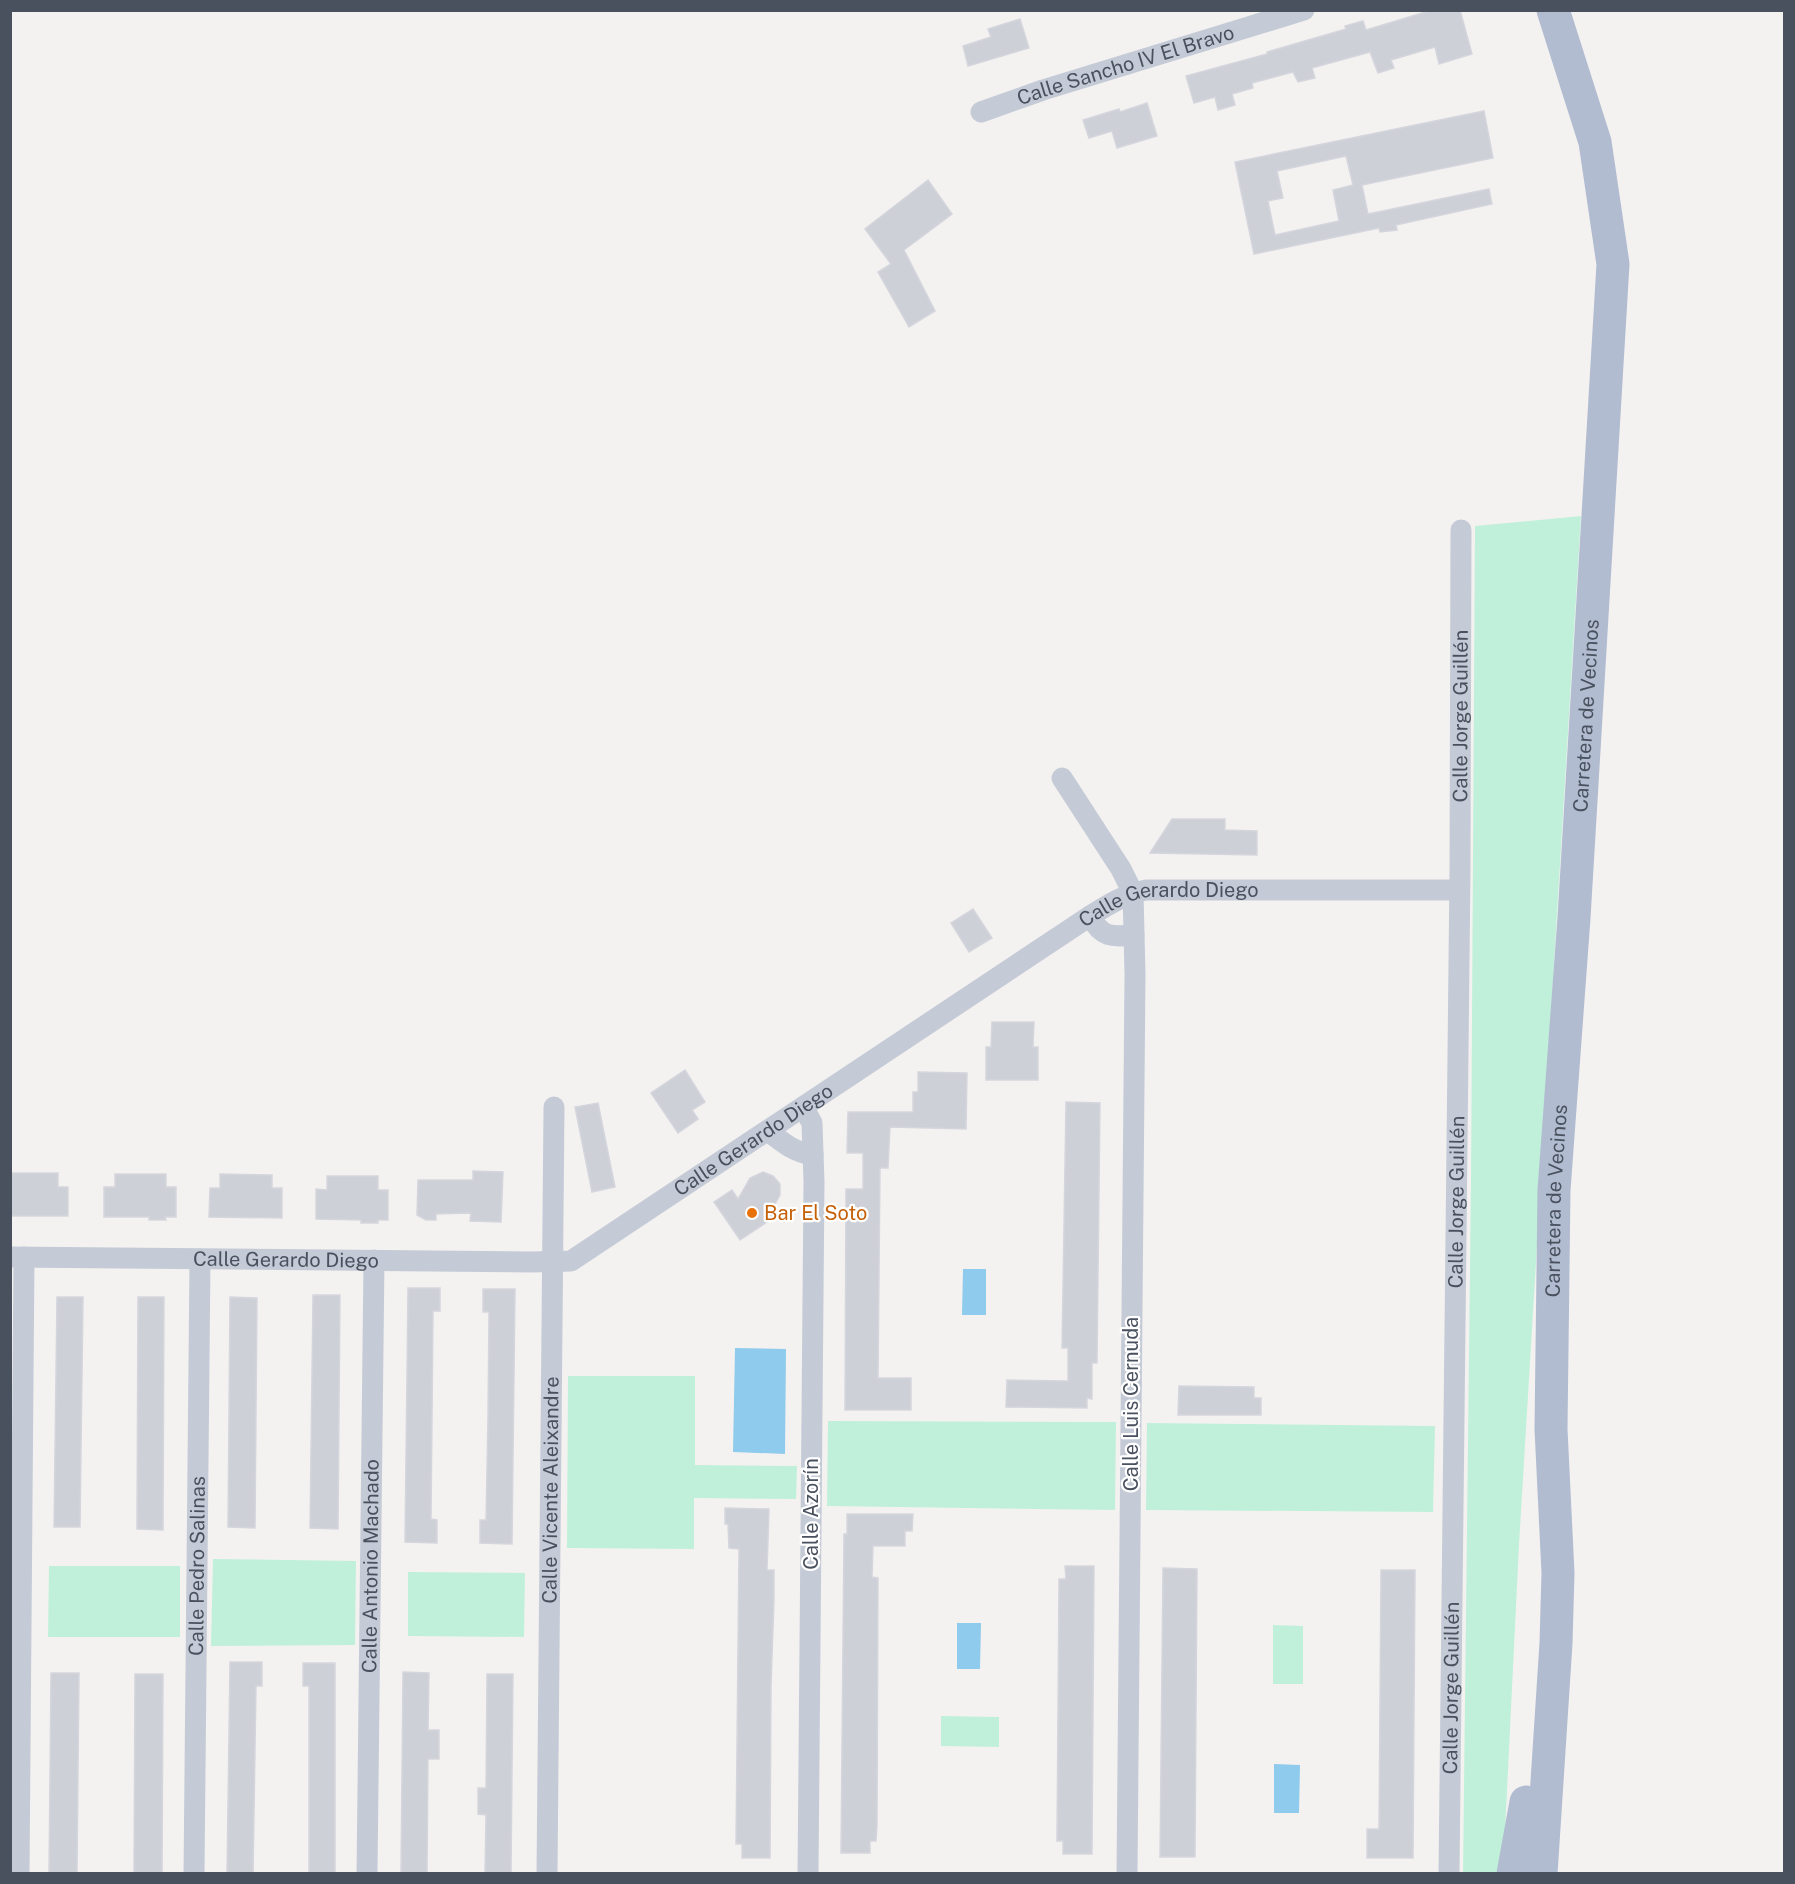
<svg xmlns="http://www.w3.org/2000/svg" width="1795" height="1884" font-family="'Public Sans',sans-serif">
  <rect width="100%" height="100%" fill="#f4f2f1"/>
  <g fill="#c1f0da">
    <path d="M 1581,516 L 1519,1545 L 1503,1873 L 1463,1874 L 1471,1181 L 1475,526 Z"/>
    <path d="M 568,1376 L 695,1376 L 695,1465 L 797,1466 L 796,1499 L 694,1498 L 694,1549 L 567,1548 Z"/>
    <path d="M 828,1421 L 1116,1422 L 1115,1510 L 827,1506 Z"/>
    <path d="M 1147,1423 L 1435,1426 L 1433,1512 L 1146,1510 Z"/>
    <path d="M 213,1559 L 356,1561 L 355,1645 L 211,1646 Z"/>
    <path d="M 49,1566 L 180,1566 L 180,1637 L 48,1637 Z"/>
    <path d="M 408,1572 L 525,1573 L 524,1637 L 408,1636 Z"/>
    <path d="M 1273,1625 L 1303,1626 L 1303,1684 L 1273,1684 Z"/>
    <path d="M 941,1716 L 999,1717 L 999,1747 L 941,1746 Z"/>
  </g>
  <g fill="#8fcbec">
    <path d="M 963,1269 L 986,1269 L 986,1315 L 962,1315 Z"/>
    <path d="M 735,1348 L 786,1349 L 785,1454 L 733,1452 Z"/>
    <path d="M 957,1623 L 981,1623 L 980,1669 L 957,1669 Z"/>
    <path d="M 1274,1764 L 1300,1765 L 1299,1813 L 1274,1813 Z"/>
  </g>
  <g fill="#cdd0d7" stroke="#d5d6dd" stroke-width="1.5" fill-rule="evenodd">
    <path d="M 1432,10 L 1460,10 L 1472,54 L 1439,64 L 1435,47 L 1391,60 L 1394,68 L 1378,73 L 1370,52 L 1312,68 L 1315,78 L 1298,82 L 1293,72 L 1252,83 L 1253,88 L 1232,94 L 1235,105 L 1218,110 L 1215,97 L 1194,103 L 1186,76 L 1267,54 L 1267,52 L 1346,29 L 1345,26 L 1363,21 L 1366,30 Z"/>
    <path d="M 1020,19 L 1029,48 L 968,66 L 963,46 L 991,37 L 988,29 Z"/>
    <path d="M 1147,103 L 1157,136 L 1117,148 L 1112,131 L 1089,138 L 1083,120 L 1119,109 L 1120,112 Z"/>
    <path d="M 1484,111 L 1493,158 L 1362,185 L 1368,214 L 1489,189 L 1492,204 L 1396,225 L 1397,230 L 1380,232 L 1379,228 L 1254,254 L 1235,162 ZM 1346,156 L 1353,185 L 1333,190 L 1339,221 L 1275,235 L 1268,201 L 1283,198 L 1277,171 Z"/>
    <path d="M 928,180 L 952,214 L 904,250 L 935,311 L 909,327 L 878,272 L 891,264 L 865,229 Z"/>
    <path d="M 1172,819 L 1225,819 L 1225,830 L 1257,831 L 1257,855 L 1150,853 Z"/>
    <path d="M 973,909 L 992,938 L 969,952 L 951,923 Z"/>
    <path d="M 992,1022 L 1034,1022 L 1033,1047 L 1038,1047 L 1038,1080 L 986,1080 L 986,1047 L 991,1047 Z"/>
    <path d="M 685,1070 L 705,1102 L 692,1110 L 698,1119 L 678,1133 L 651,1093 Z"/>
    <path d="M 918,1072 L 967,1073 L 966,1129 L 890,1127 L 888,1168 L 880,1168 L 878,1378 L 911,1378 L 911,1410 L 845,1410 L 846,1189 L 863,1189 L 863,1153 L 847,1153 L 848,1112 L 913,1112 L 913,1092 L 918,1092 Z"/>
    <path d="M 1066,1102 L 1100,1103 L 1097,1363 L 1092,1363 L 1092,1399 L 1087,1398 L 1087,1408 L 1006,1407 L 1007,1380 L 1068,1381 L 1068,1348 L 1062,1348 Z"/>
    <path d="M 598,1103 L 615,1187 L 592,1192 L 575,1107 Z"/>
    <path d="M 473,1171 L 503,1172 L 501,1222 L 470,1221 L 471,1213 L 436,1214 L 436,1220 L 426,1220 L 417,1215 L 418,1180 L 473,1180 Z"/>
    <path d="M 763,1172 L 773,1176 L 780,1184 L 780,1195 L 774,1206 L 779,1214 L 740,1240 L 714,1202 L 732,1190 L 738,1199 L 750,1178 Z"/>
    <path d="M 10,1173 L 58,1173 L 58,1187 L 68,1187 L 68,1216 L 10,1216 Z"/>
    <path d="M 115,1174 L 166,1174 L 166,1187 L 176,1187 L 176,1217 L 165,1217 L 166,1220 L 149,1220 L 149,1217 L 104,1217 L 104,1187 L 115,1187 Z"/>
    <path d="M 220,1174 L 272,1175 L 272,1188 L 282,1188 L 282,1218 L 209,1217 L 210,1188 L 220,1188 Z"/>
    <path d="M 327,1176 L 378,1176 L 378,1190 L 388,1190 L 388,1220 L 378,1220 L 378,1223 L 361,1223 L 361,1220 L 316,1219 L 316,1189 L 327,1190 Z"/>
    <path d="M 408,1288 L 440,1288 L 440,1311 L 433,1311 L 432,1417 L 431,1519 L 437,1520 L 437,1543 L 405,1542 Z"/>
    <path d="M 483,1289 L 515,1289 L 512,1544 L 480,1543 L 480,1520 L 486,1520 L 488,1417 L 489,1312 L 483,1312 Z"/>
    <path d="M 313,1295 L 340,1295 L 338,1529 L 310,1528 Z"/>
    <path d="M 57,1297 L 83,1297 L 80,1527 L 54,1527 Z"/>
    <path d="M 138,1297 L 164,1297 L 163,1530 L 137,1529 Z"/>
    <path d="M 230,1297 L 257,1298 L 255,1528 L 228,1527 Z"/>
    <path d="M 1179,1386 L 1254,1387 L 1254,1398 L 1261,1398 L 1261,1415 L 1178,1415 Z"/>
    <path d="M 725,1508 L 769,1509 L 767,1570 L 774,1570 L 774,1599 L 771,1686 L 770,1858 L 742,1858 L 742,1844 L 736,1844 L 739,1549 L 729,1548 L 728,1524 L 725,1524 Z"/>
    <path d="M 847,1514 L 913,1514 L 912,1531 L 905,1531 L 905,1546 L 873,1546 L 872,1577 L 878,1578 L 877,1825 L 876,1841 L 870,1841 L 870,1853 L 841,1853 L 844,1534 L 847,1534 Z"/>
    <path d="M 1065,1566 L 1094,1566 L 1092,1854 L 1063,1854 L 1063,1841 L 1057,1841 L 1059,1579 L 1066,1579 Z"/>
    <path d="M 1163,1568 L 1197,1569 L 1195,1857 L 1160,1857 Z"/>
    <path d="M 1381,1570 L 1415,1570 L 1413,1858 L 1367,1858 L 1367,1829 L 1379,1829 Z"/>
    <path d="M 230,1662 L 262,1662 L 262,1686 L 256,1686 L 253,1874 L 227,1874 Z"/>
    <path d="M 303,1663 L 335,1663 L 335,1874 L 309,1874 L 309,1686 L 303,1686 Z"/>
    <path d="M 403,1672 L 429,1673 L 428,1730 L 439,1730 L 439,1759 L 428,1759 L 427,1874 L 401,1874 Z"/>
    <path d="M 51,1673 L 79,1673 L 77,1874 L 49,1874 Z"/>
    <path d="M 135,1674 L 163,1674 L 162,1874 L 134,1874 Z"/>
    <path d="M 487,1674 L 513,1674 L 511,1874 L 485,1874 L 486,1815 L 478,1814 L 478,1788 L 486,1788 Z"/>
  </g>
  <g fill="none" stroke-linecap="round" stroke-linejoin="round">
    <g stroke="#c5cbd6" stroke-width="21">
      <path id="s1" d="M 981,112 L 1043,90 L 1304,10"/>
      <path d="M 1062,778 L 1121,869 L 1133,893 L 1135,974 L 1127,1874"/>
      <path d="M 1090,916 C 1102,938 1111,937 1134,935"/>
      <path d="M 803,1107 L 812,1123 L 814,1182 L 808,1874"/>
      <path d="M 768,1131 C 783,1143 794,1152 813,1155"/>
      <path id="s2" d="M 10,1257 L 532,1262 L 571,1261 L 1090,916 C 1108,905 1125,894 1146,890 L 1459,890"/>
      <path d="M 19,1874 L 24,1257"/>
      <path id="s3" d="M 194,1874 L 200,1259"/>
      <path id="s4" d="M 367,1874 L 374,1260"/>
      <path id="s5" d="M 547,1874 L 554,1107"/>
      <path id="s6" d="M 1449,1874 L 1460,871 L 1461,530"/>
    </g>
    <g stroke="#b2bcd0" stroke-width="33">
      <path d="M 1513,1874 L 1526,1802"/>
      <path id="s7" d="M 1541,1874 L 1556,1643 L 1558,1573 L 1551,1429 L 1554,1190 L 1574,918 L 1613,264 L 1595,142 L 1553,10"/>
    </g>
  </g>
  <circle fill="#e8710a" stroke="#fff" stroke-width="2" cx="752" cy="1213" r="6"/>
  <g text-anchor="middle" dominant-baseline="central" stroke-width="4.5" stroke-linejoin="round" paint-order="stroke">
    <g font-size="20" fill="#49515f" stroke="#fff">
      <text stroke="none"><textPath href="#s1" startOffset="152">Calle Sancho IV El Bravo</textPath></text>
      <text stroke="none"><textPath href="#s6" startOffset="1158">Calle Jorge Guillén</textPath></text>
      <text stroke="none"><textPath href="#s7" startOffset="1160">Carretera de Vecinos</textPath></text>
      <text stroke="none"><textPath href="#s2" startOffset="1266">Calle Gerardo Diego</textPath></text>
      <text stroke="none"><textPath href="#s2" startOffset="780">Calle Gerardo Diego</textPath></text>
      <text stroke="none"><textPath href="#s7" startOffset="674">Carretera de Vecinos</textPath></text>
      <text stroke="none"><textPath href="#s6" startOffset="672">Calle Jorge Guillén</textPath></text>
      <text stroke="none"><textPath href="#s2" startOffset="276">Calle Gerardo Diego</textPath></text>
      <text transform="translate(1131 1404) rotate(-90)">Calle Luis Cernuda</text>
      <text stroke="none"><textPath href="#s5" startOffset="384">Calle Vicente Aleixandre</textPath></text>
      <text transform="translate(811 1514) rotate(-90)">Calle Azorín</text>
      <text stroke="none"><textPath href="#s3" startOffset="308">Calle Pedro Salinas</textPath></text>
      <text stroke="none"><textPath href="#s4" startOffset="308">Calle Antonio Machado</textPath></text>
      <text stroke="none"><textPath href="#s6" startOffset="186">Calle Jorge Guillén</textPath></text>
    </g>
    <g font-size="20" fill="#c56008" stroke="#fff" text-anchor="start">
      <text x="764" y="1213">Bar El Soto</text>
    </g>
  </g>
  <rect width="1795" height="1884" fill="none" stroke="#49515f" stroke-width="24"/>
</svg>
